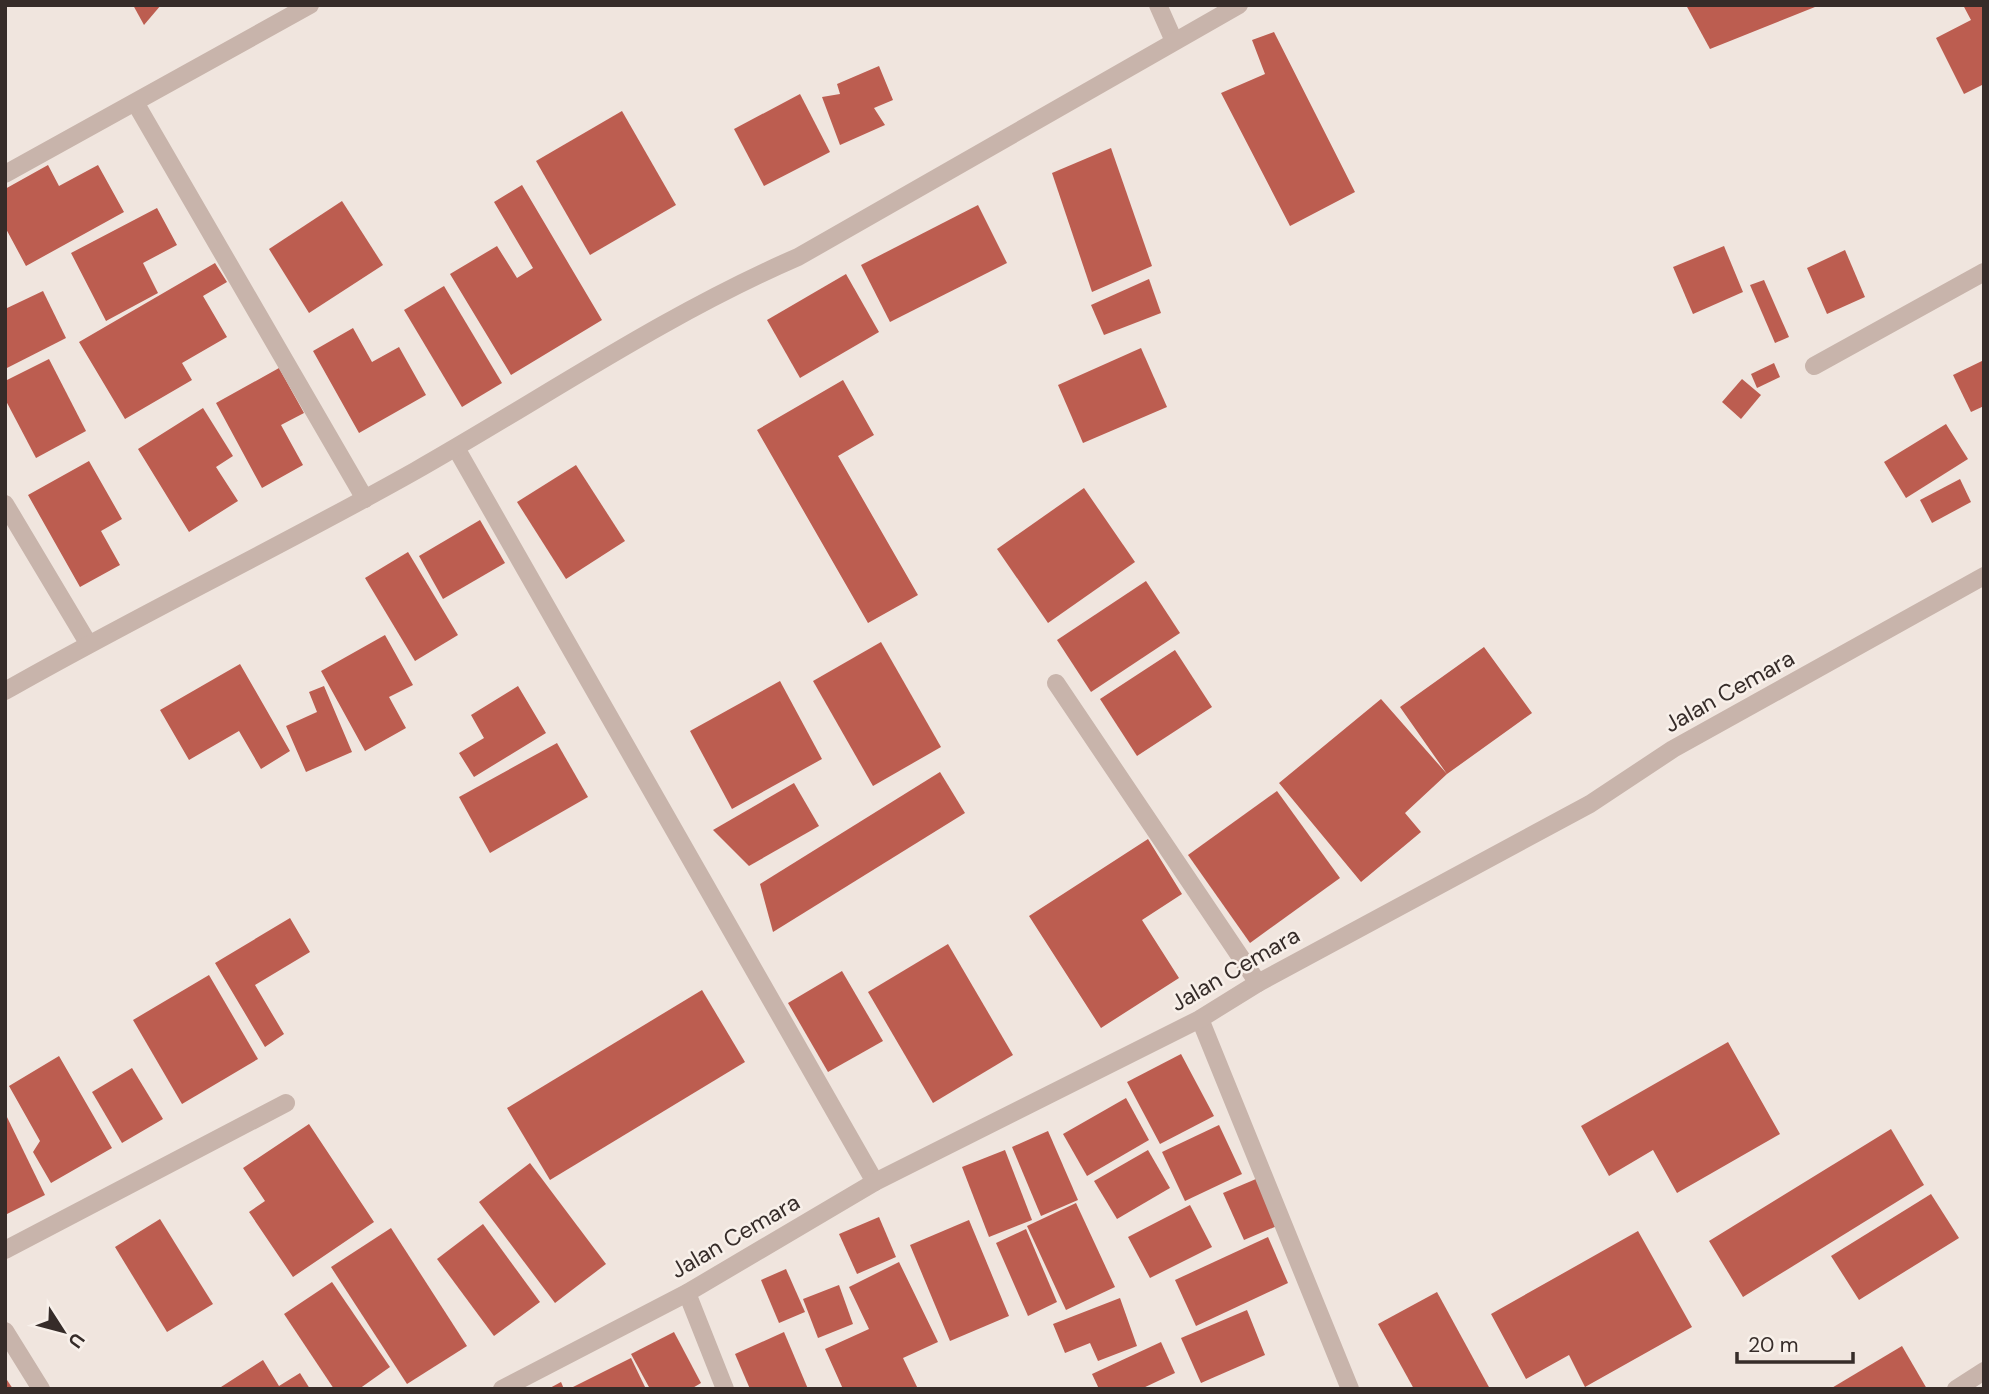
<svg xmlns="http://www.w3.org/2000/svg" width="1989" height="1394" font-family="'DM Sans',sans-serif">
  <rect width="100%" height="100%" fill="#f0e5de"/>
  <g fill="#bc5d50">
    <path d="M 133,5 L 161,5 L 144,25 Z"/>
    <path d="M 1686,5 L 1820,5 L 1710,49 Z"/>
    <path d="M 1963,5 L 1984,5 L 1984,84 L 1964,94 L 1936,38 L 1971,20 Z"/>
    <path d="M 1274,32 L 1355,192 L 1290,226 L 1221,93 L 1265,74 L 1252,40 Z"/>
    <path d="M 879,66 L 893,100 L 874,108 L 885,125 L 840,145 L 822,97 L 840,94 L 837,84 Z"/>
    <path d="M 800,94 L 830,152 L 764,186 L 734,129 Z"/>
    <path d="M 622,111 L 676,205 L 590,255 L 536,161 Z"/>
    <path d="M 1111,148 L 1152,266 L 1092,292 L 1052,173 Z"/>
    <path d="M 48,165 L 59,186 L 98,165 L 124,212 L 26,266 L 5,227 L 5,189 Z"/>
    <path d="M 522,185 L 602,320 L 511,375 L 450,274 L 497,246 L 517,278 L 533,268 L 494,202 Z"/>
    <path d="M 342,201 L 383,265 L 309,313 L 269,249 Z"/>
    <path d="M 978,205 L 1007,263 L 890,322 L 861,265 Z"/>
    <path d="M 157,208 L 177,245 L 143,263 L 158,293 L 106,321 L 71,253 Z"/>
    <path d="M 1724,246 L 1743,292 L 1693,314 L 1673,267 Z"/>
    <path d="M 1845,250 L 1865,297 L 1827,314 L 1807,268 Z"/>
    <path d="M 215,263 L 227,282 L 203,296 L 227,337 L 182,363 L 192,380 L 125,419 L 79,342 Z"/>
    <path d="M 846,274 L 879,332 L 800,378 L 767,320 Z"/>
    <path d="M 1149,279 L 1161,313 L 1104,335 L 1091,305 Z"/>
    <path d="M 1764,280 L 1789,337 L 1775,343 L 1750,285 Z"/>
    <path d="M 444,286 L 502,383 L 462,407 L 404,310 Z"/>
    <path d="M 43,291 L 66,338 L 5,369 L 5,309 Z"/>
    <path d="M 353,328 L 372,362 L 399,347 L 426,395 L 359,433 L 313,351 Z"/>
    <path d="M 1141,348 L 1167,407 L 1083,443 L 1058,385 Z"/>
    <path d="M 49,359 L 86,431 L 36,458 L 5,399 L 5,381 Z"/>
    <path d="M 1984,360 L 1984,406 L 1971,412 L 1953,375 Z"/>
    <path d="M 1774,363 L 1780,377 L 1757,388 L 1751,374 Z"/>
    <path d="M 279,368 L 304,413 L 281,425 L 303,465 L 262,488 L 216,403 Z"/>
    <path d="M 1742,379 L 1761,395 L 1741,419 L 1722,402 Z"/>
    <path d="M 843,380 L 874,435 L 838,456 L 918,595 L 868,623 L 757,430 Z"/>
    <path d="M 203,408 L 233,456 L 216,467 L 238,501 L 189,532 L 138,449 Z"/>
    <path d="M 1946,424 L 1968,459 L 1906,498 L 1884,462 Z"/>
    <path d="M 89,461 L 122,519 L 101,531 L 120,565 L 80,587 L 28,495 Z"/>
    <path d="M 576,465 L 625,541 L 566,579 L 517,502 Z"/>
    <path d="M 1960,479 L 1971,502 L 1932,523 L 1920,500 Z"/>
    <path d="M 1084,488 L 1135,562 L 1048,623 L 997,549 Z"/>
    <path d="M 480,520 L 505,563 L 443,599 L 419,556 Z"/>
    <path d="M 408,552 L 458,635 L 415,661 L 365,578 Z"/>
    <path d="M 1146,581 L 1180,633 L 1091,692 L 1057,640 Z"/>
    <path d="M 385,635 L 413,685 L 389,697 L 406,728 L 365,751 L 321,671 Z"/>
    <path d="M 881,642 L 941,747 L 873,786 L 813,681 Z"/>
    <path d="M 1484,647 L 1532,713 L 1447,774 L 1405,813 L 1421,832 L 1361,882 L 1279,783 L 1381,699 L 1447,774 L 1400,707 Z"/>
    <path d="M 1175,650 L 1212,707 L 1137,756 L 1100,699 Z"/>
    <path d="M 240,664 L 290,751 L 261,769 L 239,731 L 189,760 L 160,710 Z"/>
    <path d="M 780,681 L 822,759 L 732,809 L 690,731 Z"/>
    <path d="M 324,686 L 352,752 L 306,772 L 286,726 L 317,712 L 309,692 Z"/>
    <path d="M 518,686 L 546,733 L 474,777 L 459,753 L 484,738 L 471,715 Z"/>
    <path d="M 557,743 L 588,797 L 490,853 L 459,797 Z"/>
    <path d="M 940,772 L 965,813 L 773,932 L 760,884 Z"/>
    <path d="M 794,783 L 819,826 L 749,866 L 713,830 Z"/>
    <path d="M 1277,791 L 1340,878 L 1250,943 L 1188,855 Z"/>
    <path d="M 1148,839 L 1182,894 L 1142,920 L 1179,978 L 1101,1028 L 1029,916 Z"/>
    <path d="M 290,918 L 310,952 L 255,985 L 284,1034 L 265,1047 L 215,963 Z"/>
    <path d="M 948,944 L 1013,1055 L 933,1103 L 868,992 Z"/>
    <path d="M 842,971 L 883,1041 L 828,1072 L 788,1003 Z"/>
    <path d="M 209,975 L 258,1059 L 182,1104 L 133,1020 Z"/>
    <path d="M 702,990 L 745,1062 L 550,1180 L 507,1108 Z"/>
    <path d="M 1728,1042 L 1780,1134 L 1677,1193 L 1653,1150 L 1609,1176 L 1581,1126 Z"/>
    <path d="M 1181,1054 L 1214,1116 L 1160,1144 L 1127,1082 Z"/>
    <path d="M 59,1056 L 112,1148 L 51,1183 L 33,1152 L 40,1141 L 9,1086 Z"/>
    <path d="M 132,1068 L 163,1119 L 122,1143 L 92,1092 Z"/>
    <path d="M 1126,1098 L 1149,1140 L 1087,1176 L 1063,1134 Z"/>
    <path d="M 5,1113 L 45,1195 L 5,1215 Z"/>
    <path d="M 309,1124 L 374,1222 L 293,1277 L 249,1212 L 265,1201 L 243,1168 Z"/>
    <path d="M 1219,1125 L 1242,1174 L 1185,1201 L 1162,1152 Z"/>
    <path d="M 1891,1129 L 1924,1185 L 1743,1297 L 1709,1241 Z"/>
    <path d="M 1048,1131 L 1078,1200 L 1041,1216 L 1012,1147 Z"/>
    <path d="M 1005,1150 L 1032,1220 L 989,1237 L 962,1167 Z"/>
    <path d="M 1148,1150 L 1170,1188 L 1117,1219 L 1094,1181 Z"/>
    <path d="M 530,1163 L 606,1264 L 555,1303 L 479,1202 Z"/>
    <path d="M 1256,1179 L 1277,1226 L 1244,1240 L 1223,1193 Z"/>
    <path d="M 1931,1194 L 1959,1238 L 1859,1300 L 1831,1256 Z"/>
    <path d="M 1076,1203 L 1115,1287 L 1066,1310 L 1027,1226 Z"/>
    <path d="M 1190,1205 L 1212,1247 L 1150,1278 L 1128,1237 Z"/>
    <path d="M 879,1217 L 896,1257 L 857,1274 L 839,1234 Z"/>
    <path d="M 160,1219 L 213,1304 L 167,1332 L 115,1247 Z"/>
    <path d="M 969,1220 L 1009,1316 L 950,1341 L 910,1245 Z"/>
    <path d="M 483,1224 L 540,1302 L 494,1336 L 437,1259 Z"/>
    <path d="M 391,1228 L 467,1346 L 407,1384 L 331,1267 Z"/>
    <path d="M 1026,1229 L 1057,1302 L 1028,1316 L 996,1243 Z"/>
    <path d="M 1638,1231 L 1692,1327 L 1585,1387 L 1569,1355 L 1526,1379 L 1491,1314 Z"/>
    <path d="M 1268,1237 L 1288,1283 L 1196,1326 L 1175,1280 Z"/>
    <path d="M 899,1262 L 938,1342 L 903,1358 L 918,1389 L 843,1389 L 825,1349 L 869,1329 L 849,1287 Z"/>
    <path d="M 786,1269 L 805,1312 L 779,1323 L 761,1280 Z"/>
    <path d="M 332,1282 L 390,1367 L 359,1389 L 334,1389 L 284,1314 Z"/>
    <path d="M 839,1285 L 853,1324 L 818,1338 L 803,1299 Z"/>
    <path d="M 1437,1292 L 1490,1389 L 1414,1389 L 1378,1324 Z"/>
    <path d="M 1120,1298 L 1137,1346 L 1098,1361 L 1090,1343 L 1065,1353 L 1053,1324 Z"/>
    <path d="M 1247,1310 L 1265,1355 L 1201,1383 L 1181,1338 Z"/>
    <path d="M 674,1332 L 701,1383 L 691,1389 L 650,1389 L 631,1354 Z"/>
    <path d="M 784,1332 L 808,1389 L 750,1389 L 735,1354 Z"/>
    <path d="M 1161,1342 L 1175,1373 L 1141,1389 L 1099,1389 L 1092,1374 Z"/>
    <path d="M 1902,1346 L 1927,1389 L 1830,1389 Z"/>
    <path d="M 631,1358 L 646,1389 L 569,1389 Z"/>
    <path d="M 263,1360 L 279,1386 L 300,1373 L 310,1389 L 223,1389 L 221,1387 Z"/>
    <path d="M 5,1377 L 13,1389 L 5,1389 Z"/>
    <path d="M 561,1382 L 564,1389 L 548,1389 Z"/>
  </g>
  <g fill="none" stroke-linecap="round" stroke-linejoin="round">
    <g stroke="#c8b4ab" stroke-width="18">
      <path d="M 1158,5 L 1174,41"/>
      <path d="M 136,104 L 365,499"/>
      <path d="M 5,174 L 310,5"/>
      <path d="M 1814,366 L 1984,272"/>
      <path d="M 456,448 L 875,1182"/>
      <path d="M 5,504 L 88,643"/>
      <path d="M 1056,683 L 1258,983"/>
      <path d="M 5,691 C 140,614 280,547 415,471 C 542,399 664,315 798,257 L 1239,5"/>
      <path d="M 1200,1019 L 1350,1389"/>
      <path d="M 5,1250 L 286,1103"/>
      <path d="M 687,1293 L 725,1389"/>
      <path d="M 5,1331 L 41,1389"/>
      <path d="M 502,1389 L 687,1293 L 875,1182 L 1200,1019 L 1258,983 L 1590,804 L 1673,749 L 1984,576"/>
      <path d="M 1956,1389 L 1984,1371"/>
    </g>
  </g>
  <g text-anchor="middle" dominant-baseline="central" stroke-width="5" stroke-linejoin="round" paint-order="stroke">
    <g font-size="23" fill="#362c29" stroke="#f8f0ea">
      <text transform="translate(1729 691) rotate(-29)">Jalan Cemara</text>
      <text transform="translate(1235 969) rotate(-30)">Jalan Cemara</text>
      <text transform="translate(735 1236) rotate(-30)">Jalan Cemara</text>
    </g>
  </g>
  <rect width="1989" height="1394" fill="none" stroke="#362c29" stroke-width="14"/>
  <g transform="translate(63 1331) rotate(126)" stroke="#f8f0ea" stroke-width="5" paint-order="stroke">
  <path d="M0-5L12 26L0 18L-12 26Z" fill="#362c29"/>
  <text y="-10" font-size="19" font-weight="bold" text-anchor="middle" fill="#362c29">U</text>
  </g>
  <path d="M1737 1352v10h116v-10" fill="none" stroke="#362c29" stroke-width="3.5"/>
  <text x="1748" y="1352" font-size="21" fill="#362c29" stroke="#f8f0ea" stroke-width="5" paint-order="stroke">20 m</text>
</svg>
